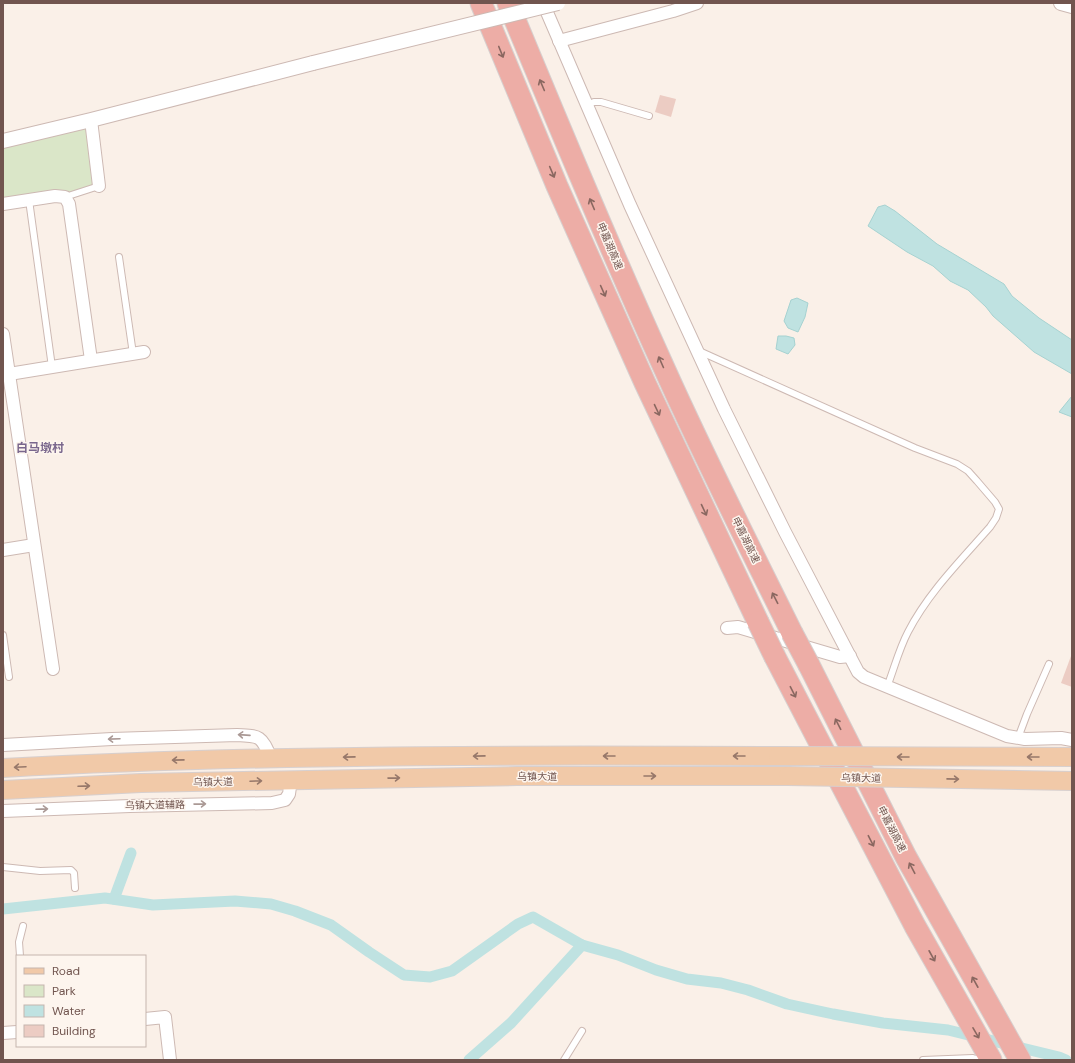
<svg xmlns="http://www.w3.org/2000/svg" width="1075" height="1063" font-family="'DM Sans','Noto Sans SC',sans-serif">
  <rect width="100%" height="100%" fill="#faf0e8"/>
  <path fill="#dae6c8" d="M 91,120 L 99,186 L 65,197 L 3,204 L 3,141 Z"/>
  <g fill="#bfe2e1" stroke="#a6d2d1">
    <path d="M 885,205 L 895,211 L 937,244 L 1004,284 L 1012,296 L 1039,318 L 1072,340 L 1072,374 L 1034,352 L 993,316 L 986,307 L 968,290 L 950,281 L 933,266 L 907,252 L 868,226 L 878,207 Z"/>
    <path d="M 797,298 L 808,303 L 805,317 L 798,332 L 788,328 L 784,321 L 791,300 Z"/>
    <path d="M 778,336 L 786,336 L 794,338 L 795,345 L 788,354 L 776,349 Z"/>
    <path d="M 1072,396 L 1072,417 L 1059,412 Z"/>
  </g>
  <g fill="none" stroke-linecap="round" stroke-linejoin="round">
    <g stroke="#bfe2e1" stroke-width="11">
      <path d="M 114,899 L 131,853"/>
      <path d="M 3,909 L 105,898 L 153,905 L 235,901 L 271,904 L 295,911 L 331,925 L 369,952 L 404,975 L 430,977 L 452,971 L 518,924 L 533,917 L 582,945 L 618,955 L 656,970 L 687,979 L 721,983 L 748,990 L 787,1004 L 833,1014 L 883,1023 L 948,1030 L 1059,1057 L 1066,1060"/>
      <path d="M 469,1060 L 511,1023 L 582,945"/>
    </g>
  </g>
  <g fill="#ecccc3">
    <path d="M 660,95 L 676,99 L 671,117 L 655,112 Z"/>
    <path d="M 1071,656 L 1072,656 L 1072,687 L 1061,683 Z"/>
  </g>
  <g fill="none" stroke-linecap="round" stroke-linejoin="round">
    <g stroke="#cdb9b3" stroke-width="8">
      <g id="service">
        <path d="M 587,105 L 594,102 L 601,102 L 649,116"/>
        <path d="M 65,197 L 99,186"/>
        <path d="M 29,200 L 52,367"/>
        <path d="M 119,257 L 133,354"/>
        <path d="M 699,351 L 915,448 L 957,464 L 968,471 L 977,481 L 995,502 L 999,509 L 996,518 L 990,527 C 961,560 928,593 908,632 C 899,649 894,669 887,687"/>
        <path d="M 3,635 L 9,677"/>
        <path d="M 1018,738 L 1027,714 L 1049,664"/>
        <path d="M 3,867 L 40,871 L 71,870 L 74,873 L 75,888"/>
        <path d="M 20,956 L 19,942 L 23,926"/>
        <path d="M 564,1060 L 582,1031"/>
        <path d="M 923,1060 L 973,1058 L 979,1060"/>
      </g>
    </g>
    <g stroke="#cdb9b3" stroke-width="14">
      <g id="minor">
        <path d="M 543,3 L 630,205 L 724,409 L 785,532 L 858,672 L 864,677 L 1007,736 L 1025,739 L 1061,738 L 1072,740"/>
        <path d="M 559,41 L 673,11 L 697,3"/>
        <path d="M 91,120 L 99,186"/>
        <path d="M 3,204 L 55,196 L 65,197 L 69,204 L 91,360"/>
        <path d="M 3,334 L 53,669"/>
        <path d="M 3,375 L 144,352"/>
        <path d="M 3,550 L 34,545"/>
        <path d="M 727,628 L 738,627 L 840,657 L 850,656"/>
        <path d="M 3,745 L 112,739 L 237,735 C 261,736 261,736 271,758"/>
        <path d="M 3,811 L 130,806 L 272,803 L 285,800 L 289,794 L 291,780"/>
        <path d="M 145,1019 L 165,1017 L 170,1060"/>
        <path d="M 3,1033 L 17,1032"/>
      </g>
    </g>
    <g stroke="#cdb9b3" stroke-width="16">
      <g id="tertiary">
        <path d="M 1061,3 L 1072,6"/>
        <path d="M 3,141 L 91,120 L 313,63"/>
      </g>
    </g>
    <g stroke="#d7cfce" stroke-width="20">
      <g id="primary">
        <path d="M 3,768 C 261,754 519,755 778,756"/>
        <path d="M 3,790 L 141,783 L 517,776 L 788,776"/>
      </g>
    </g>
    <g stroke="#d7cfce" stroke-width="23">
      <g id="motorway">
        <path d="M 481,3 L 557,186 L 645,383 L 758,622"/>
        <path d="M 508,3 C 559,126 610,249 665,370 C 705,459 749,546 792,633"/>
        <path d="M 775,657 L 915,926 L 991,1060"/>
        <path d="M 809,665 L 906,857 L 1020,1060"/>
      </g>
    </g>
    <use href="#service" stroke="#fff" stroke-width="6"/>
    <use href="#minor" stroke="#fff" stroke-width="12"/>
    <use href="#tertiary" stroke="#fff" stroke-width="14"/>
    <use href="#primary" stroke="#f1c9a8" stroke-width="18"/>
    <use href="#motorway" stroke="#edada6" stroke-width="21"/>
    <g stroke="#cdb9b3" stroke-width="16" stroke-linecap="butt">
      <path id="tertiary-bridge" d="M 313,63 L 558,3"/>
    </g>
    <g stroke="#d7cfce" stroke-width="20" stroke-linecap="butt">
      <g id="primary-bridge">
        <path d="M 778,756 L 1072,757"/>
        <path d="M 788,776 L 1072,781"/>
      </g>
    </g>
    <g stroke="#d7cfce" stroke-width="23" stroke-linecap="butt">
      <g id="motorway-bridge">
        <path d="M 758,622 L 775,657"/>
        <path d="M 792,633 L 809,665"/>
      </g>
    </g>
    <use href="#tertiary-bridge" stroke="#fff" stroke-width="14"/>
    <use href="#primary-bridge" stroke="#f1c9a8" stroke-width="18"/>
    <use href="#motorway-bridge" stroke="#edada6" stroke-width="21"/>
  </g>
  <defs><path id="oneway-shaft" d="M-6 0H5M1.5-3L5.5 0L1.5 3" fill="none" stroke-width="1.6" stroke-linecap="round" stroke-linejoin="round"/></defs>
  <g stroke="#8a6760">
    <use href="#oneway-shaft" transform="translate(501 52) rotate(68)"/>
    <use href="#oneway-shaft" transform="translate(542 85) rotate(-113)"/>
    <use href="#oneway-shaft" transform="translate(552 172) rotate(67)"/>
    <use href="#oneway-shaft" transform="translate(592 204) rotate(-113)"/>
    <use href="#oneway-shaft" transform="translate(603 291) rotate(66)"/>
    <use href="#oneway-shaft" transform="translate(661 362) rotate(-114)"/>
    <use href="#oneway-shaft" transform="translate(657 410) rotate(65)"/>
    <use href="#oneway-shaft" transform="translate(704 510) rotate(65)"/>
    <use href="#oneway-shaft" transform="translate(775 598) rotate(-117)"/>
    <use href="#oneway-shaft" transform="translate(793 692) rotate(63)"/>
    <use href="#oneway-shaft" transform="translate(838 724) rotate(-117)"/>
    <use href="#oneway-shaft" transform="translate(871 841) rotate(63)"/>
    <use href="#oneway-shaft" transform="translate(912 868) rotate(-118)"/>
    <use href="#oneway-shaft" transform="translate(932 956) rotate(61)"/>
    <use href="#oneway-shaft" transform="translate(975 982) rotate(-119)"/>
    <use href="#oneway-shaft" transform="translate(976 1033) rotate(60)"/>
  </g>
  <g stroke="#aa9995">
    <use href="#oneway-shaft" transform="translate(244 735) rotate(-176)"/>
    <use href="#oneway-shaft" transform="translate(114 739) rotate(178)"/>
    <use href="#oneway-shaft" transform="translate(200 804) rotate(-1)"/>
    <use href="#oneway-shaft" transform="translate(42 809) rotate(-2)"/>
  </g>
  <g stroke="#97786a">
    <use href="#oneway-shaft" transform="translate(479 756) rotate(179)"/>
    <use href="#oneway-shaft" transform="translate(609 756) rotate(-180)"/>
    <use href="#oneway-shaft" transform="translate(739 756) rotate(-180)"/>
    <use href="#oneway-shaft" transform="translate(349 757) rotate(179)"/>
    <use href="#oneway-shaft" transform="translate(903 757) rotate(-180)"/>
    <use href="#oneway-shaft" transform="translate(1033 757) rotate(-180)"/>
    <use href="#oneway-shaft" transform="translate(178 760) rotate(179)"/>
    <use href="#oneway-shaft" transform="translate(20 767) rotate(177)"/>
    <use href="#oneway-shaft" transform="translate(650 776)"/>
    <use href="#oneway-shaft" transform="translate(394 778) rotate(-1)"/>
    <use href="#oneway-shaft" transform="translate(953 779) rotate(1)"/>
    <use href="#oneway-shaft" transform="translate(256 781) rotate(-2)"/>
    <use href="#oneway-shaft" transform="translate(84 786) rotate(-2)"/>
  </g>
  <g text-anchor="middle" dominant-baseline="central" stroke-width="3" stroke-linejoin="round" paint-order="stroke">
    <g font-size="10" fill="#71554f" stroke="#fdf5ee">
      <text transform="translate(610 246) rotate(67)">申嘉湖高速</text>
      <text transform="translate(746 540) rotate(64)">申嘉湖高速</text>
      <text x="537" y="776">乌镇大道</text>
      <text transform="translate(861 778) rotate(1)">乌镇大道</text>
      <text transform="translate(213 782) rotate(-1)">乌镇大道</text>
      <text transform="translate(155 805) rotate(-1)">乌镇大道辅路</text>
      <text transform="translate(892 829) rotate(63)">申嘉湖高速</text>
    </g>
    <g font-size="12" font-weight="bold" fill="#7a678d" stroke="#fdf5ee">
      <text x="40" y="448">白马墩村</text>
    </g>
  </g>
  <rect width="1075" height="1063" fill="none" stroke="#71554f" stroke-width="8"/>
  <rect x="16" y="955" width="130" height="92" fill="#fdf5ee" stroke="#c5b5ae"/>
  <rect x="24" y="968" width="20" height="6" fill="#f1c9a8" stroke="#c5b5ae"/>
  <text x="52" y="975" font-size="12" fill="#71554f">Road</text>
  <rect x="24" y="985" width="20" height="12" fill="#dae6c8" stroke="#c5b5ae"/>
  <text x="52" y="995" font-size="12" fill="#71554f">Park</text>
  <rect x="24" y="1005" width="20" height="12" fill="#bfe2e1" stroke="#c5b5ae"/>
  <text x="52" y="1015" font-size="12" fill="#71554f">Water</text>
  <rect x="24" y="1025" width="20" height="12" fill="#ecccc3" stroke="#c5b5ae"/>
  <text x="52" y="1035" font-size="12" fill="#71554f">Building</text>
</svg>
